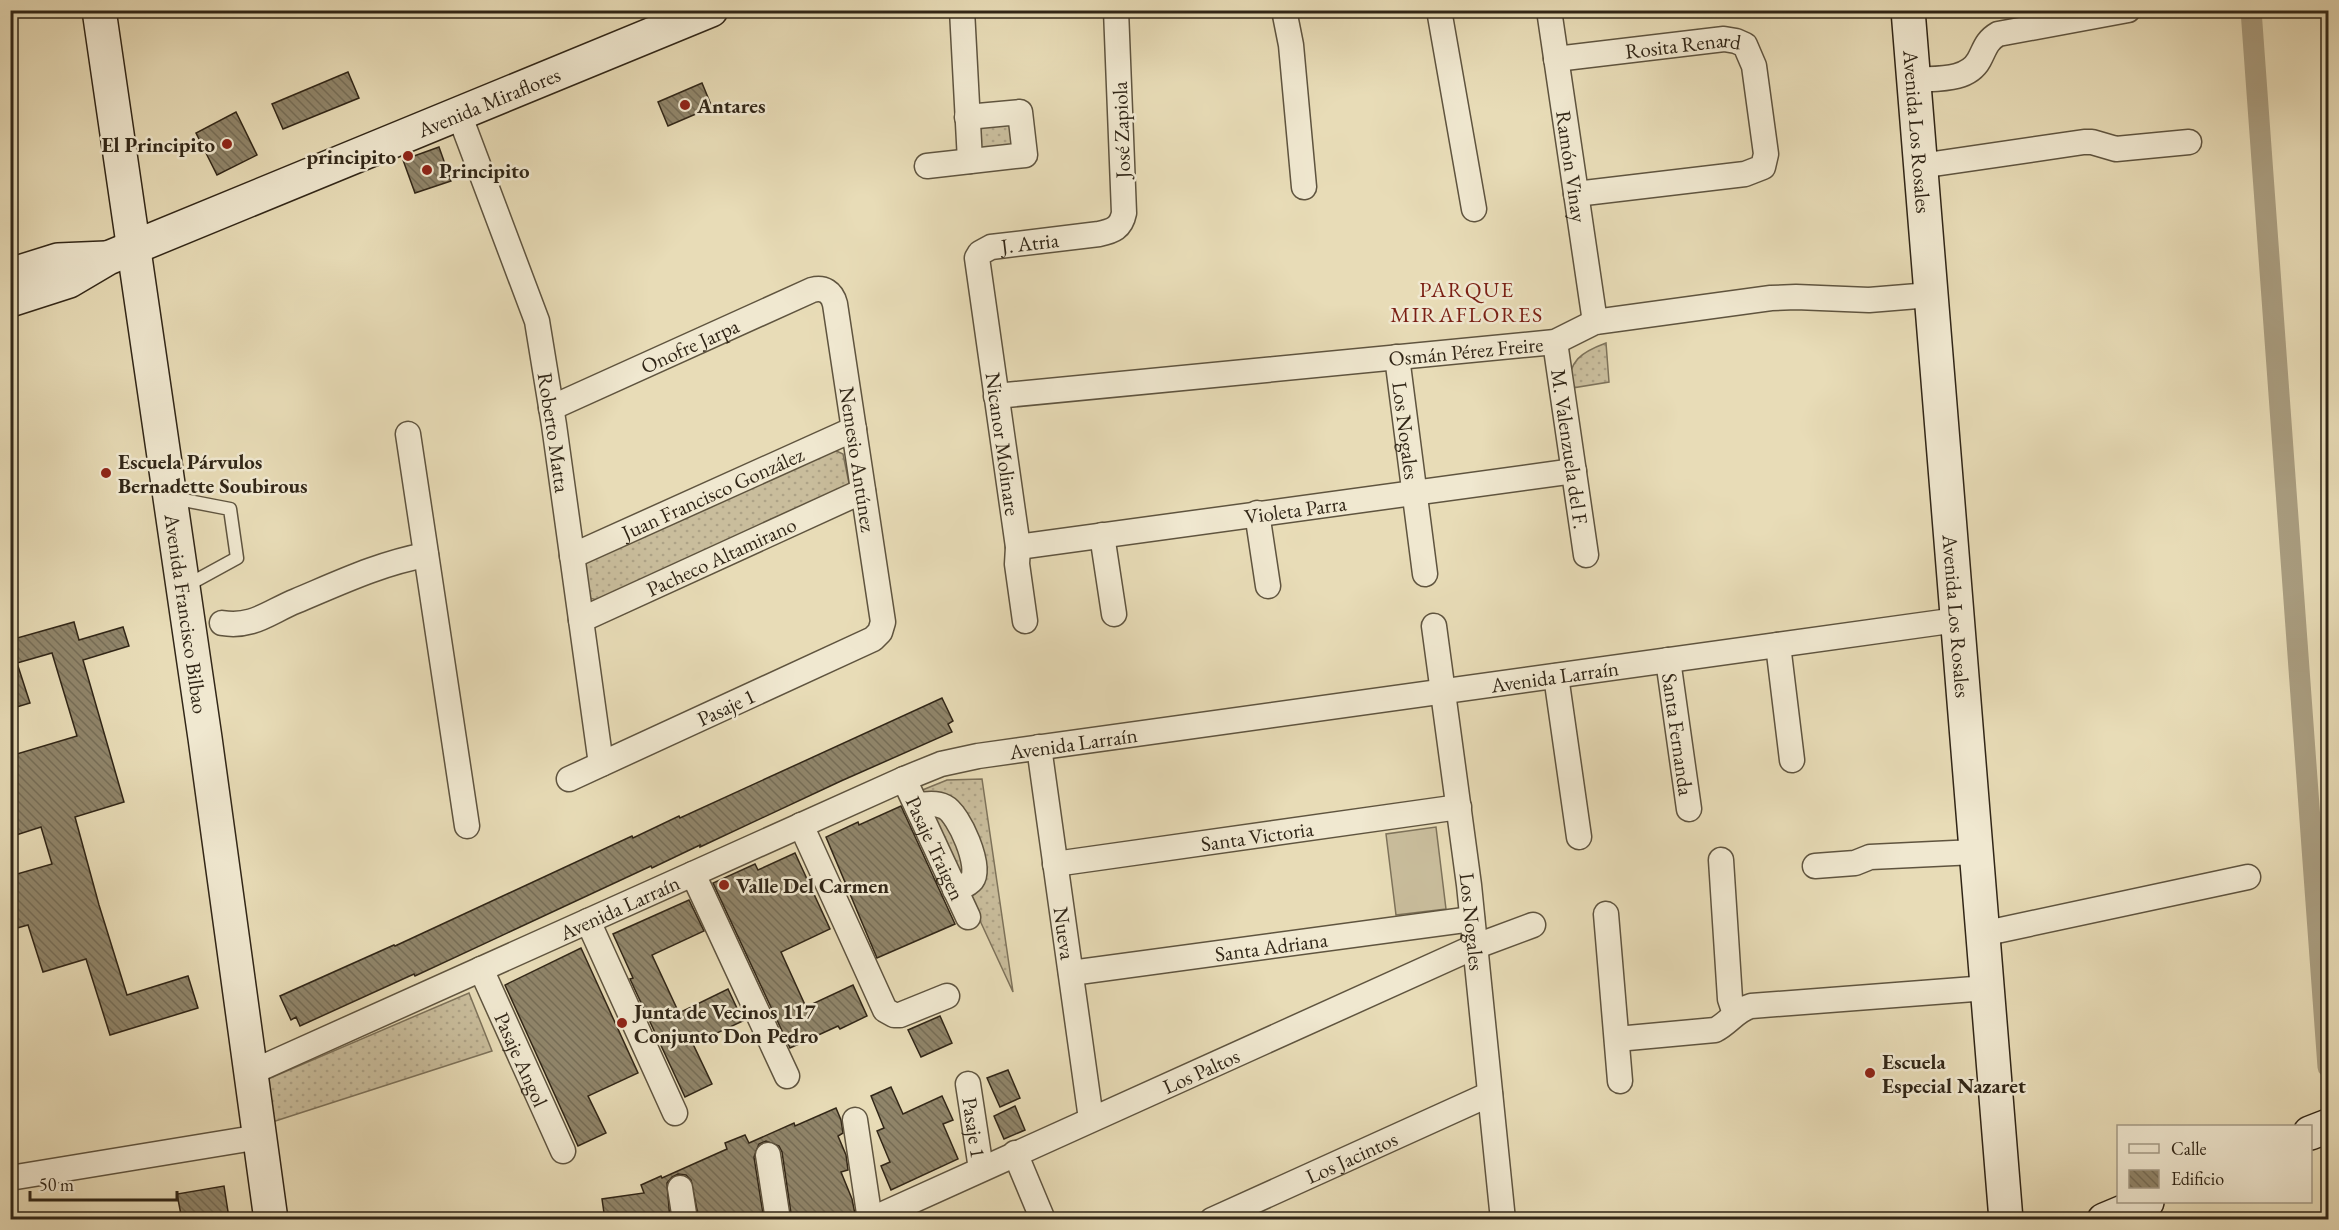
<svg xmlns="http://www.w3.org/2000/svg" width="2339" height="1230" font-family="'EB Garamond',serif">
  <defs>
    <pattern id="grass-dots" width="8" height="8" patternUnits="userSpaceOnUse" patternTransform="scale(1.5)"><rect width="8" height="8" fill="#c9bd9c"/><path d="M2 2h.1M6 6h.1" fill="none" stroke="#ada286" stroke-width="1.8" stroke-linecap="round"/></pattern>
    <pattern id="building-back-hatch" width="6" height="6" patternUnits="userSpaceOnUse" patternTransform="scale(1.5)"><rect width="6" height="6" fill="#90856a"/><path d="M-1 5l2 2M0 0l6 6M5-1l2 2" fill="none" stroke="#766d56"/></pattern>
  </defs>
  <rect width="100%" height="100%" fill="#e8dcb7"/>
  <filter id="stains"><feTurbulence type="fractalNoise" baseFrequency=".00333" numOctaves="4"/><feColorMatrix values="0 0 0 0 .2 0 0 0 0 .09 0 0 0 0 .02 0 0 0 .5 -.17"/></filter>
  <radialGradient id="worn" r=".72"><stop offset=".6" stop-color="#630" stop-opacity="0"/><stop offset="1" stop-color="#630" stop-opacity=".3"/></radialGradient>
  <g fill="url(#grass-dots)" stroke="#7d725a" stroke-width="1.5">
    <path d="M 1016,122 L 1020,149 L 977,154 L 975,127 Z"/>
    <path d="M 1606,343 L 1609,382 L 1566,389 C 1571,360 1579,353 1606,343 Z"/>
    <path d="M 832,449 L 843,454 L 849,483 L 845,490 L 602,601 L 589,598 L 586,563 Z"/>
    <path d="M 982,779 L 1013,992 L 920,791 L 947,780 Z"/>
    <path d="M 469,993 L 492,1051 L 263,1125 L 254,1085 Z"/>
  </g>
  <path fill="#c9bd9c" stroke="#7d725a" stroke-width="1.5" d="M 1436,827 L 1446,909 L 1396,915 L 1386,834 Z"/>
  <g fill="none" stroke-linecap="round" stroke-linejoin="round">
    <path stroke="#aa9e81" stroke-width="21" d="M 2251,10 L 2328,1067"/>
  </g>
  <g fill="url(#building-back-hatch)" stroke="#312617" stroke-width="1.5">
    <path d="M 348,72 L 359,98 L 283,129 L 272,104 Z"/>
    <path d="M 702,83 L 712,107 L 668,126 L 658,102 Z"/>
    <path d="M 236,112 L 257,155 L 217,175 L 196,133 Z"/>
    <path d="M 439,147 L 451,181 L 415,193 L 403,160 Z"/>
    <path d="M 74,622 L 79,640 L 123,627 L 129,646 L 83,660 L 124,802 L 75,817 L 99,905 L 127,995 L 188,976 L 198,1008 L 110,1035 L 86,959 L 43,972 L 28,925 L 10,930 L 10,876 L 52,864 L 41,827 L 10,837 L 10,756 L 77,736 L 52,653 L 17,663 L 30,703 L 10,709 L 10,640 Z"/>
    <path d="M 942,698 L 953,721 L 948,724 L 952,732 L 841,781 L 700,847 L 700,845 L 652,868 L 651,866 L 415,976 L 414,974 L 300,1026 L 296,1017 L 291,1020 L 280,996 L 394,945 L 395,946 L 632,836 L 633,838 L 679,816 L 680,818 Z"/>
    <path d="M 901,806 L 955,924 L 877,958 L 826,837 L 858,822 L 859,825 Z"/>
    <path d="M 795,853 L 830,929 L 781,952 L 806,1007 L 853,985 L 867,1016 L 840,1029 L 838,1026 L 790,1048 L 713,883 L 755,864 L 758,870 Z"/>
    <path d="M 689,900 L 704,931 L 652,955 L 679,1013 L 728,989 L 743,1021 L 693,1044 L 712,1084 L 685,1097 L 630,979 L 633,978 L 613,934 Z"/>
    <path d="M 581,948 L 638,1073 L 588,1096 L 606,1133 L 578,1146 L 505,985 Z"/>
    <path d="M 940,1016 L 952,1043 L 921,1057 L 908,1030 Z"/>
    <path d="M 1008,1070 L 1020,1098 L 1000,1107 L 987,1078 Z"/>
    <path d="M 891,1087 L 903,1114 L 942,1096 L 953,1120 L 943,1124 L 958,1159 L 891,1190 L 881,1166 L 890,1162 L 877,1131 L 884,1128 L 871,1096 Z"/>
    <path d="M 1015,1106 L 1025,1130 L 1004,1139 L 994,1116 Z"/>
    <path d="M 836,1108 L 841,1120 L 843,1133 L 838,1136 L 846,1155 L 848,1170 L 841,1172 L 852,1199 L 855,1214 L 842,1220 L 792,1220 L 782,1152 L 779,1146 L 766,1141 L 759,1144 L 754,1157 L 764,1220 L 699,1220 L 691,1180 L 686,1175 L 678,1174 L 672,1177 L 667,1183 L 670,1220 L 605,1220 L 602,1199 L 644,1193 L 641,1185 L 661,1176 L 662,1178 L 727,1149 L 725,1143 L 745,1135 L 749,1143 L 794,1123 L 795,1126 Z"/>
    <path d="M 224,1186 L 229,1218 L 182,1220 L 177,1194 Z"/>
  </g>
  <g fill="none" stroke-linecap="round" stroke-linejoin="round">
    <g stroke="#5f543f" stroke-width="15">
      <path id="lane" d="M 173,498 L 230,509 L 237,558 L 184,587"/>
    </g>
    <g stroke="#5f543f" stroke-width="27">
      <g id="street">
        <path d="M 962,10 L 970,161"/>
        <path d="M 1284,10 L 1291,45 L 1304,187"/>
        <path d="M 1439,10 L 1474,209"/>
        <path id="s1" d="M 1549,10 L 1595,322"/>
        <path id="s2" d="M 1556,59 L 1724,39 L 1736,41 L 1745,45 L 1754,66 L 1766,154 L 1763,167 L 1745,174 L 1576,194"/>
        <path d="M 1914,80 C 1935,78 1967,82 1979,60 C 1985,49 1986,41 1998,34 L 2128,10"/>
        <path id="s3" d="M 459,114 L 537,321 L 554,425 L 601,764"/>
        <path d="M 927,166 L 1025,155 L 1020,112 L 967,117"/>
        <path d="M 1920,166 L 2084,142 L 2092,142 L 2116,149 L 2189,142"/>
        <path id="s4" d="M 1555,342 L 1586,555"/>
        <path id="s5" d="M 1397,357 L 1425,574"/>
        <path id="s6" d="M 996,396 L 1555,342 L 1595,322 L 1771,298 L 1796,297 L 1869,300 L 1930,295"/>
        <path id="s7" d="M 551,408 L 812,290 C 824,287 832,292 835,304 L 883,622 L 880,632 L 873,639 L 569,779"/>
        <path d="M 408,434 L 467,826"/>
        <path d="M 1257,513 L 1268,586"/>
        <path d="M 1102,535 L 1114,614"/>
        <path id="s8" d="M 1018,547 L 1574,471"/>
        <path id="s9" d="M 572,556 L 854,429"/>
        <path id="s10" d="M 581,620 L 863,491"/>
        <path id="s11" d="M 1025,621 L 1017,564 L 1018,547 L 977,258 L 980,253 L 991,247 L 1099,234 C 1113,231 1121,228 1124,213 L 1116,10"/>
        <path d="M 222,623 C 253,628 269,612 296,601 C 339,583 381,563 426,555"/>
        <path id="s12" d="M 1434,626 L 1469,885 L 1503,1220"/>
        <path d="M 1778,645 L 1792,760"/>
        <path id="s13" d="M 1668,660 L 1689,809"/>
        <path d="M 1556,676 L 1579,837"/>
        <path id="s14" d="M 1039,747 L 1091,1119"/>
        <path id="s15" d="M 904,779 L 968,917"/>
        <path d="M 917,806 C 925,804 937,803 945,807 C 959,814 982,867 972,880 C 968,885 961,887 955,890"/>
        <path d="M 801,825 L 885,1010 L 894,1015 L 900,1015 L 947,996"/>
        <path d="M 1721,860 L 1730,999 L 1735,1014"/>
        <path id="s16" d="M 1055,864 L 1459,807"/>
        <path d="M 1815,866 L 1855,863 L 1870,857 L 1975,852"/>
        <path d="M 693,874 L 787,1076"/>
        <path d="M 1606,914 L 1620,1081"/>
        <path d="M 588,921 L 675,1113"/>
        <path d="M 1982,934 L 2248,877"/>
        <path id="s17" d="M 481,969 L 563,1151"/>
        <path id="s18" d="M 1071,973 L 1472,919"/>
        <path d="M 1617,1039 L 1715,1030 C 1729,1023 1736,1010 1751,1006 L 1987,988"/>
        <path id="s19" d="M 250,1073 L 904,779 L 941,764 L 978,756 L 1957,620"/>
        <path id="s20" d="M 968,1084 L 981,1169"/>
        <path d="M 855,1120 L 870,1220"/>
        <path d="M 1015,1153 L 1043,1220"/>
        <path d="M 768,1155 L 778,1220"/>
        <path d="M 10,1178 L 260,1137"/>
        <path d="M 680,1188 L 685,1220"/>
        <path id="s21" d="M 870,1220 L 1474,947 L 1533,925"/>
        <path id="s22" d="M 1212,1220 L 1490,1094"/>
      </g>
    </g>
    <g stroke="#312617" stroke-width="36">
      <g id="secondary">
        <path id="s23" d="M 99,10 L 205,738 L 271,1220"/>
        <path id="s24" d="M 1908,10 L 2006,1220"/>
        <path d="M 10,275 L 58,260 L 106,258"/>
        <path id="s25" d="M 10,300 L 69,281 L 108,258 L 711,10"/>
        <path d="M 2310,1133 L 2328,1126"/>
        <path d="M 2104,1220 L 2147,1202"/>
      </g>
    </g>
    <use href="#lane" stroke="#f0e8d0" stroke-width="12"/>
    <use href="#street" stroke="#f0e8d0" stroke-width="24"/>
    <use href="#secondary" stroke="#f0e8d0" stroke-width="33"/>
  </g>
  <g fill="#8f2418" stroke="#f0e8d0" stroke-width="2">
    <circle cx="685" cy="105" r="6"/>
    <circle cx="227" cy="144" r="6"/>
    <circle cx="408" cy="156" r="6"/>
    <circle cx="427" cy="170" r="6"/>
    <circle cx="106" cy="473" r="6"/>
    <circle cx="724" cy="885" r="6"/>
    <circle cx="622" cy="1023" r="6"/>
    <circle cx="1870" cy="1073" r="6"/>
  </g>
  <g text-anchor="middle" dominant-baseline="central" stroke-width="5" stroke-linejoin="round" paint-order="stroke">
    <g font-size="21" fill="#312617" stroke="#f0e8d0">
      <text stroke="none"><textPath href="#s2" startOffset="128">Rosita Renard</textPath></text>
      <text stroke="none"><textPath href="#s25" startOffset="519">Avenida Miraflores</textPath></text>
      <text transform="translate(1121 130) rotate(-92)">José Zapiola</text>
      <text stroke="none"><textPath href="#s24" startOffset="122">Avenida Los Rosales</textPath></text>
      <text stroke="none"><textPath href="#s1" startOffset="158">Ramón Vinay</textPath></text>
      <text stroke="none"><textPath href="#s11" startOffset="424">J. Atria</textPath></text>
      <text stroke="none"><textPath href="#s7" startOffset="152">Onofre Jarpa</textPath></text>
      <text stroke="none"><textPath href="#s6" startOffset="472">Osmán Pérez Freire</textPath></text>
      <text stroke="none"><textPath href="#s5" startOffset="74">Los Nogales</textPath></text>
      <text stroke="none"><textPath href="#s3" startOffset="334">Roberto Matta</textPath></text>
      <text transform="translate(1003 444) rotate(82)">Nicanor Molinare</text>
      <text stroke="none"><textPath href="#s4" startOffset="108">M. Valenzuela del F.</textPath></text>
      <text stroke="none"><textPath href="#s7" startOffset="474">Nemesio Antúnez</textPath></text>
      <text stroke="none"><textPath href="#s9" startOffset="154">Juan Francisco González</textPath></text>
      <text stroke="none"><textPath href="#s8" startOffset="280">Violeta Parra</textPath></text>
      <text stroke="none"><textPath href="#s10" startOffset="154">Pacheco Altamirano</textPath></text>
      <text stroke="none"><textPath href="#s23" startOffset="610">Avenida Francisco Bilbao</textPath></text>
      <text stroke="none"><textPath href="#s24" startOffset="608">Avenida Los Rosales</textPath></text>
      <text stroke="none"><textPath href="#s19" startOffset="1377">Avenida Larraín</textPath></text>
      <text transform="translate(726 707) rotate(-25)">Pasaje 1</text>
      <text stroke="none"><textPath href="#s13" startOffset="75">Santa Fernanda</textPath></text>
      <text stroke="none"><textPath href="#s19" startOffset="891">Avenida Larraín</textPath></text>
      <text stroke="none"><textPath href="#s16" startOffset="204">Santa Victoria</textPath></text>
      <text stroke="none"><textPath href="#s15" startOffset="76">Pasaje Traigen</textPath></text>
      <text stroke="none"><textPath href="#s19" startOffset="405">Avenida Larraín</textPath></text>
      <text stroke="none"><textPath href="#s12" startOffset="298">Los Nogales</textPath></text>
      <text stroke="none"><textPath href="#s14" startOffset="188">Nueva</textPath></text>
      <text stroke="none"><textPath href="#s18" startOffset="202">Santa Adriana</textPath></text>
      <text stroke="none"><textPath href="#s17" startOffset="99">Pasaje Angol</textPath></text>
      <text stroke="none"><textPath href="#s21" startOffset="363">Los Paltos</textPath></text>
      <text stroke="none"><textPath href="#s20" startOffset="44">Pasaje 1</textPath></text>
      <text stroke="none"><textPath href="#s22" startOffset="153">Los Jacintos</textPath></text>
    </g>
    <g font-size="21" font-weight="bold" fill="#312617" stroke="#f0e8d0" text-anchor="start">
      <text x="697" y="105">Antares</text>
      <text x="215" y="144" text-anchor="end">El Principito</text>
      <text x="396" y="156" text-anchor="end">principito</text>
      <text x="439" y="170">Principito</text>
      <text x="118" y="461">Escuela Párvulos<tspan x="118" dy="24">Bernadette Soubirous</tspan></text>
      <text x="736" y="885">Valle Del Carmen</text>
      <text x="634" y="1011">Junta de Vecinos 117<tspan x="634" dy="24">Conjunto Don Pedro</tspan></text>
      <text x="1882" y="1061">Escuela<tspan x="1882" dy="24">Especial Nazaret</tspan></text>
    </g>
    <g font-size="22" letter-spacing="1.5" fill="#7a1f14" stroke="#f0e8d0">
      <text x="1467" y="289">PARQUE<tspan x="1467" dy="25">MIRAFLORES</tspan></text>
    </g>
  </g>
  <rect width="2339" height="1230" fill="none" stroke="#e8dcb7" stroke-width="36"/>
  <rect x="12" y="12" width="2315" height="1206" fill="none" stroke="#312617" stroke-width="3"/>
  <rect x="18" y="18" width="2303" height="1194" fill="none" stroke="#312617" stroke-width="1.5"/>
  <rect x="2117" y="1125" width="195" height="78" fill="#f0e8d0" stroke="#a49a86" stroke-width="1.5"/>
  <rect x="2129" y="1144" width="30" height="9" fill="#f0e8d0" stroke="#a49a86" stroke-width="1.5"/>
  <text x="2171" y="1155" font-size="18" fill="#312617">Calle</text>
  <rect x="2129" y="1170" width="30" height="18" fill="url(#building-back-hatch)" stroke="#a49a86" stroke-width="1.5"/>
  <text x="2171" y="1185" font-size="18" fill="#312617">Edificio</text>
  <path d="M30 1191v9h147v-9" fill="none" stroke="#312617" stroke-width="3"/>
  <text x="39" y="1191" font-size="18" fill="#312617" stroke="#f0e8d0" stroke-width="4.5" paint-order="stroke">50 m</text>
  <rect width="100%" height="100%" filter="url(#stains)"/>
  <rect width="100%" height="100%" fill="url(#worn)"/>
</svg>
